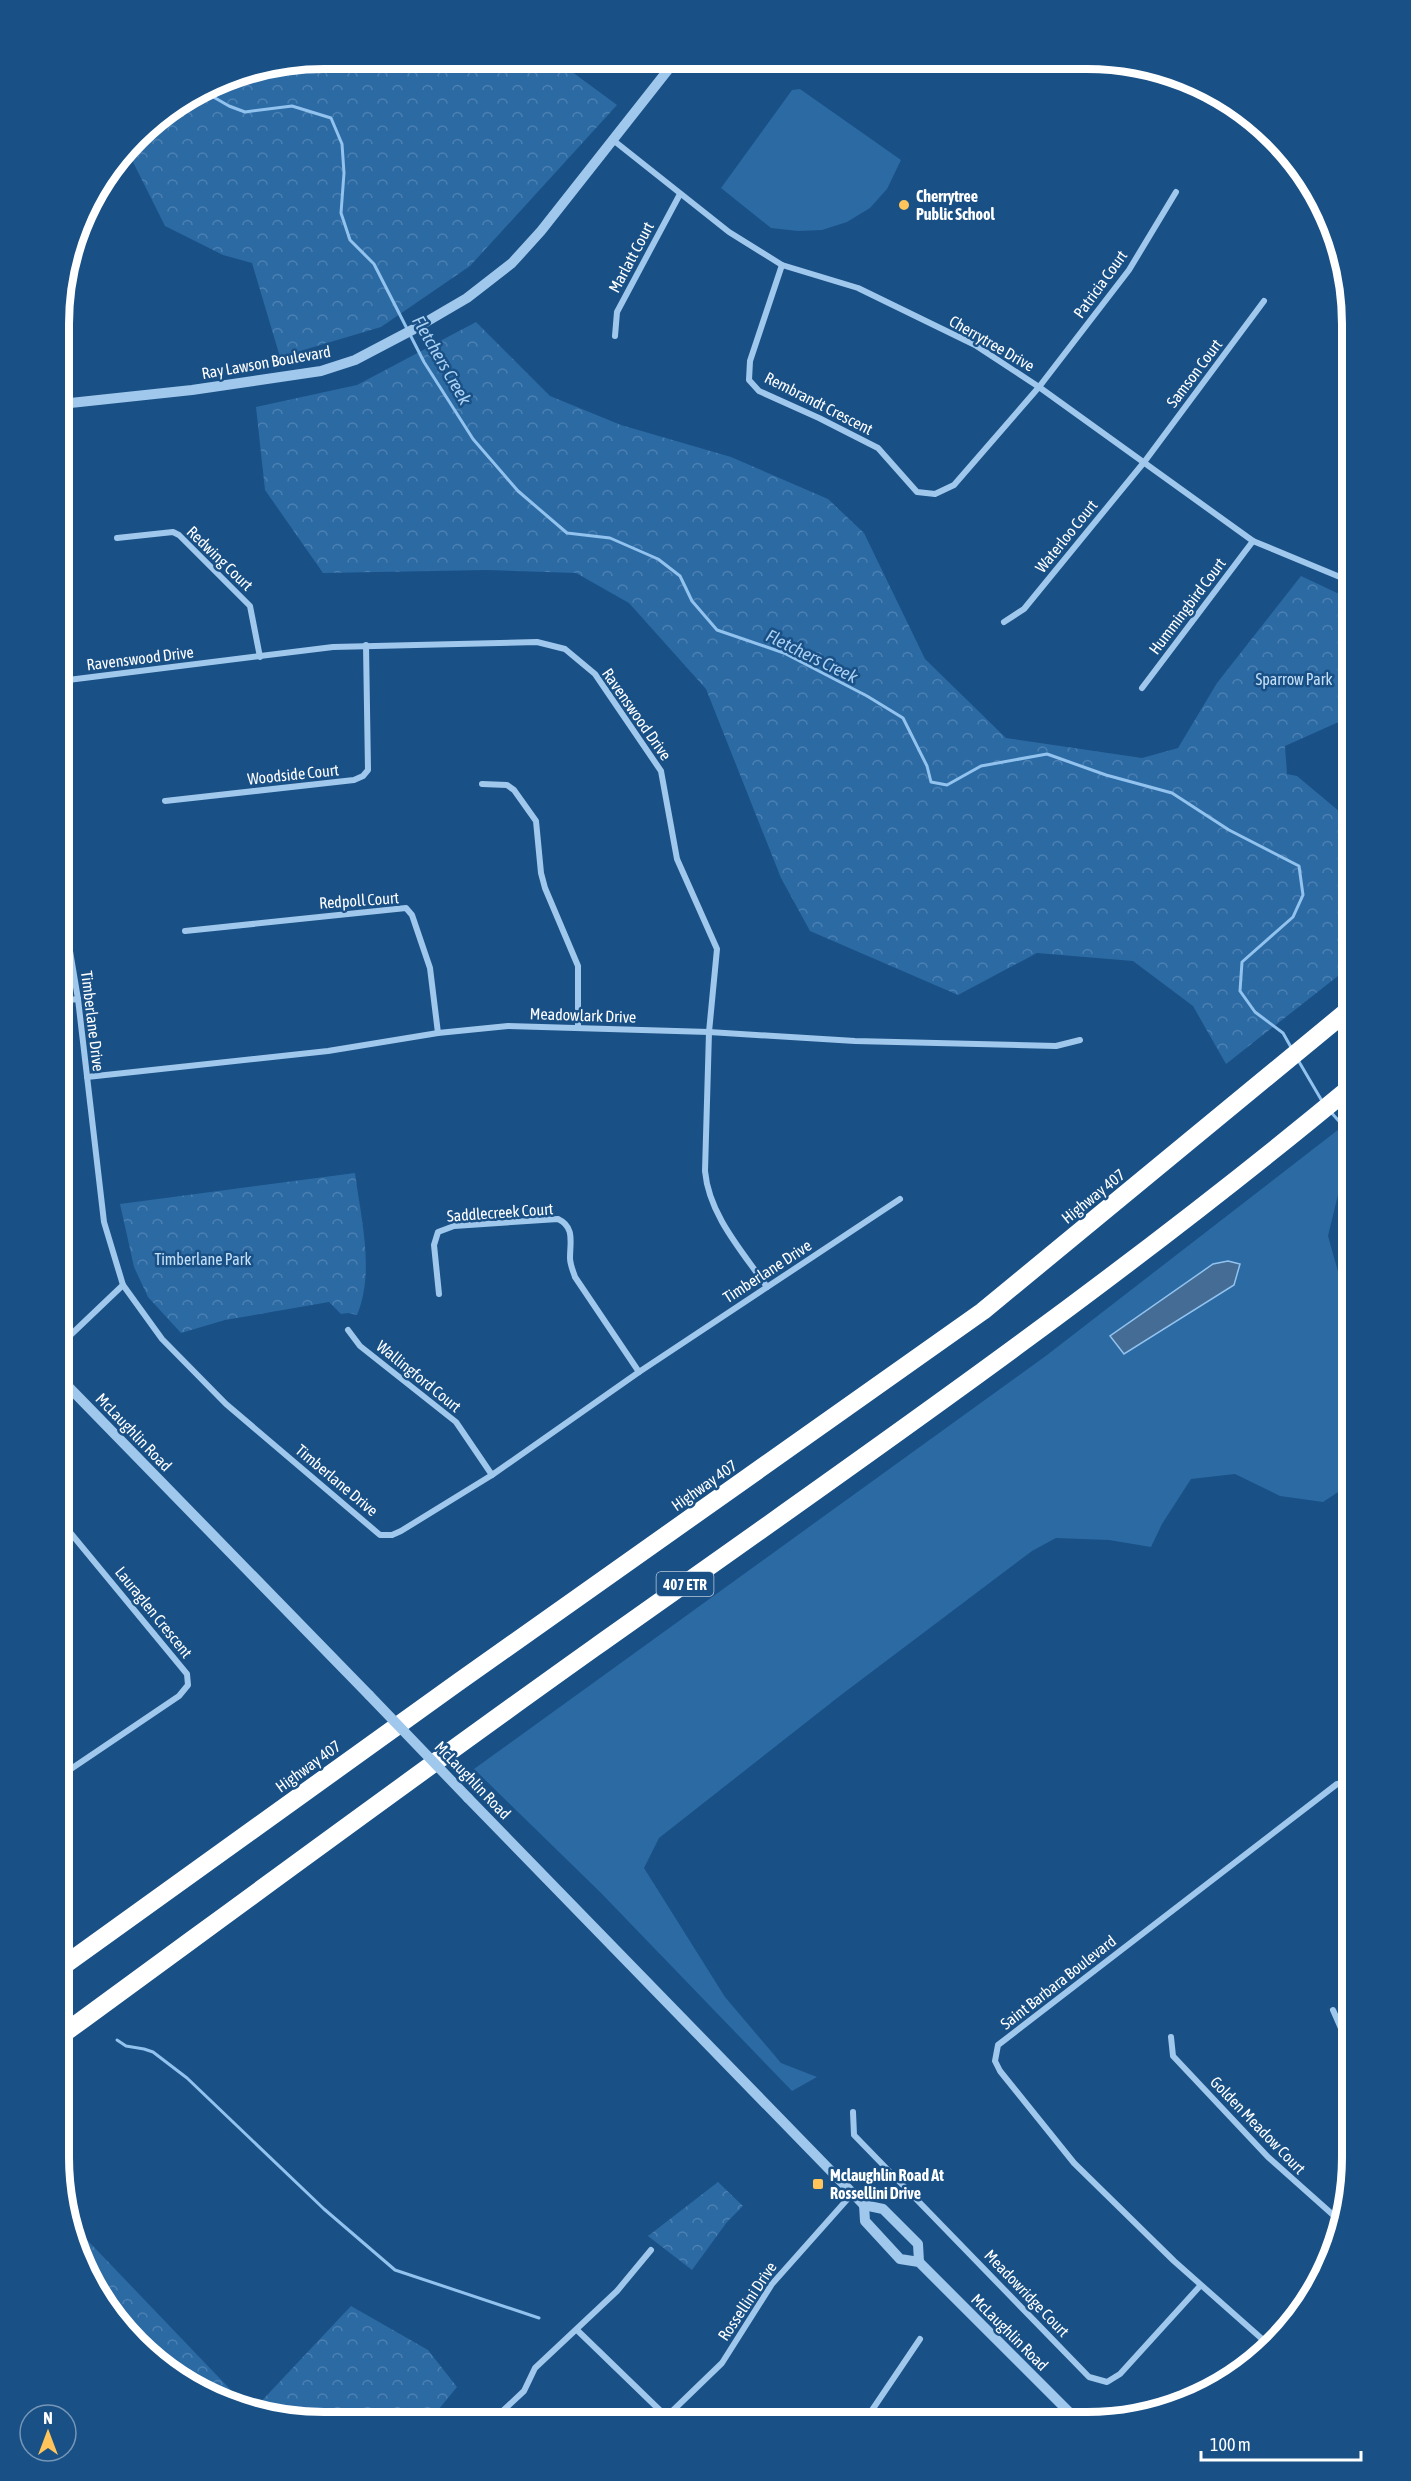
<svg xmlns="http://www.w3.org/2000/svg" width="1411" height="2481" font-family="'Asap Condensed',sans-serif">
  <defs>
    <pattern id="forest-crowns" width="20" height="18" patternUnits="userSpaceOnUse" patternTransform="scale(1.5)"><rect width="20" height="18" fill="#2c6aa4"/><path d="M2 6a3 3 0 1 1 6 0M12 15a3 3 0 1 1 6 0" fill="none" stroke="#4c80b2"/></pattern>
  </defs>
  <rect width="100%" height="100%" fill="#195086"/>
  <g fill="#2c6aa4">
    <path d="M 800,89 L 901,160 L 887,189 L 870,208 L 847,222 L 822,230 L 798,231 L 771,228 L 721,188 L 792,90 Z"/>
    <path d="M 1352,1119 L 1352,1137 L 1328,1236 L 1339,1275 L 1352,1292 L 1352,1483 L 1323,1502 L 1280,1496 L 1235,1474 L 1191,1479 L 1162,1524 L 1151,1547 L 1109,1540 L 1056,1538 L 1032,1551 L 841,1695 L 659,1838 L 644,1868 L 725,1997 L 781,2063 L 817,2077 L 792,2091 L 601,1893 L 474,1769 L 1047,1355 Z"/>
  </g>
  <g fill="url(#forest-crowns)">
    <path d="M 324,59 L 556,60 L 617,105 L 470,266 L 381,327 L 280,357 L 252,263 L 223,255 L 165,226 L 128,152 L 149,125 L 222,79 Z"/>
    <path d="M 476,322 L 550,396 L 621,425 L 731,457 L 828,499 L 864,533 L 925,659 L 1006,738 L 1142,758 L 1178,748 L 1217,683 L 1301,576 L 1352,600 L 1352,716 L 1285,746 L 1287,774 L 1297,776 L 1352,822 L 1352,965 L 1226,1064 L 1193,1006 L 1133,961 L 1037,953 L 958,995 L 810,931 L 781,878 L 706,689 L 629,603 L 576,573 L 487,570 L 323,573 L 265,490 L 256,407 L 357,385 Z"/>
    <path d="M 355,1173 C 361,1219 375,1272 357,1315 L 348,1313 L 341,1314 L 329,1302 L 225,1320 L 181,1333 L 148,1297 L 134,1267 L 120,1204 Z"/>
    <path d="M 718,2182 L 743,2206 L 727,2222 L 692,2270 L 648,2236 Z"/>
    <path d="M 69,2221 L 250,2410 L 222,2402 L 162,2368 L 113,2319 L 73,2243 Z"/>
    <path d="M 351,2306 L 428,2350 L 457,2387 L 429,2421 L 289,2420 L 253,2410 Z"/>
  </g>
  <path fill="#446c94" stroke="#92c3ef" stroke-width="1.5" d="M 1228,1261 L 1240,1264 L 1234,1285 L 1124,1354 L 1110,1336 L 1213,1264 Z"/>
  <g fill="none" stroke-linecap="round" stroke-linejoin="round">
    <g stroke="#92c3ef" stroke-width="3">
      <path d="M 203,91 L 229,106 L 245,112 L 292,106 L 331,118 L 342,144 L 344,173 L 341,213 L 350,240 L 374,264 L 424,362 L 473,439 L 518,491 L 567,533 L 610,538 L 658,559 L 680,576 L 692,601 L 717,630 L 784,653 L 867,696 L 903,718 L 927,766 L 931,782 L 947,785 L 981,766 L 1047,754 L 1106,775 L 1172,793 L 1229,830 L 1299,866 L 1303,895 L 1293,917 L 1242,962 L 1240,991 L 1255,1012 L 1283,1033 L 1292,1049"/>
      <path d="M 1298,1060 L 1322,1101"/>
      <path d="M 1330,1111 L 1352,1136"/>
      <path d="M 117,2040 L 126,2046 L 144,2049 L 153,2052 L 187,2078 L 324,2209 L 395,2270 L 539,2318"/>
    </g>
    <g stroke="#a0c7ec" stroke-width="6">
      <path d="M 1081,69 L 1149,67"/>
      <path d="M 613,140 L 729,232 L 782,265 L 858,288 L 975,345 L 1039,387 L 1253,541 L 1352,582"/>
      <path d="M 1316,211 L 1321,203"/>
      <path d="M 782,265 L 750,361 L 749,380 L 759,391 L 819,418 L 878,448 L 917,492 L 935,494 L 954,485 L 1039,387 L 1129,270 L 1176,192"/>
      <path d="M 615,336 L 617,312 L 680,194"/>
      <path d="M 1352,435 L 1346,426 L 1348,410 L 1352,403"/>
      <path d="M 117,538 L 173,532 L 179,535 L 250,606 L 260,657"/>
      <path d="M 1004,622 L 1024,609 L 1145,461 L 1264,301"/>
      <path d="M 60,681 L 333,647 L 537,642 L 565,649 L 595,674 L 661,771 L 677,859 L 717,949 L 709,1032 L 705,1171 C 709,1215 742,1251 767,1287"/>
      <path d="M 1142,688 L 1253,541"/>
      <path d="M 482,784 L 507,785 L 514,790 L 536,821 L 541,873 L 545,888 L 578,966 L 578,1027"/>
      <path d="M 165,801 L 354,780 L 363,776 L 368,770 L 366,645"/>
      <path d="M 60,891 L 78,999 L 104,1222 L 123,1285 L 162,1339 L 226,1404 L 380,1535 L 392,1535 L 401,1531 L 492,1475 L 639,1372 L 900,1199"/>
      <path d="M 185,931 L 406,908 L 412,915 L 430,968 L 438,1033"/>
      <path d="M 60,1001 L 78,999"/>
      <path d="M 87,1077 L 328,1051 L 438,1033 L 508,1026 L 709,1032 L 855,1041 L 1056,1046 L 1080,1040"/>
      <path d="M 439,1294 L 434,1245 L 438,1232 L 454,1226 L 558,1219 C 575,1227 570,1242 570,1258 C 570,1264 573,1271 575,1277 L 639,1372"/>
      <path d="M 348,1330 L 360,1346 L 456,1422 L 492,1475"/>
      <path d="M 59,1346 L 123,1285"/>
      <path d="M 59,1756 L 70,1770"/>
      <path d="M 59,1777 L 179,1696 L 188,1685 L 187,1674 L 59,1519"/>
      <path d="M 1333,2010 L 1347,2042 L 1352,2046"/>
      <path d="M 1171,2037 L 1173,2056 L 1268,2157 L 1341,2222"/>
      <path d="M 853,2112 L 854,2135 L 1089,2377 L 1107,2382 L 1120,2374 L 1200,2286"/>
      <path d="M 577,2330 L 671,2421"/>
      <path d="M 1270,2346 L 1174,2261 L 1074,2163 L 1000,2071 L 995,2061 L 998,2045 L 1337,1784 L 1352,1782"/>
      <path d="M 492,2421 L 524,2391 L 535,2368 L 617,2291 L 651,2250"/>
      <path d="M 662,2421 L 722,2363 L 772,2284 L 852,2194"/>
      <path d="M 864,2422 L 920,2339"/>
    </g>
    <g stroke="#a0c7ec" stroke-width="10">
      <path d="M 61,404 L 192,390 L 321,371 L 355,360 L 414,329 L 467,298 L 512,263 L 541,231 L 675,61"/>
      <path d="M 59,1377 L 369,1695"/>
      <path d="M 468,1798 L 864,2205 L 883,2209 L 918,2244 L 919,2262"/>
      <path d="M 864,2205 L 865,2221 L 900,2259 L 919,2262 L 1079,2422"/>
    </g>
    <g stroke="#fff" stroke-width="18">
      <path d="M 59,1969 L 457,1683 L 983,1311 L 1352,1007"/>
      <path d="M 59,2037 C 237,1907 414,1776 594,1648 C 851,1466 1110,1287 1352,1086"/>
    </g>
    <path stroke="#a0c7ec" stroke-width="10" d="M 369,1695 L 468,1798"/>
  </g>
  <g fill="#ffc55b" stroke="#195086" stroke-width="2">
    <circle cx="904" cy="205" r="6"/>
    <rect x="812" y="2178" width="12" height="12" rx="3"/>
  </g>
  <g text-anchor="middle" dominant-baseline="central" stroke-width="5" stroke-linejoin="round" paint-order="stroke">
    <rect fill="#195086" stroke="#bacadb" stroke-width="1.5" x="656.5" y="1572" width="57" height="24" rx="4.5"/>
    <g font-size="15" font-weight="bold" fill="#fff">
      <text x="685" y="1584">407 ETR</text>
    </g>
    <g font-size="16" font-weight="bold" fill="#fff" stroke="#195086" text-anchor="start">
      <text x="916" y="196">Cherrytree<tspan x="916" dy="18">Public School</tspan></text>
      <text x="830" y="2175">Mclaughlin Road At<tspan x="830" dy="18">Rossellini Drive</tspan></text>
    </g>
    <g font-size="16" fill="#fff" stroke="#195086">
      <text transform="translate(631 257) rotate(-62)">Marlatt Court</text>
      <text transform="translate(1100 284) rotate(-54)">Patricia Court</text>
      <text transform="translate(992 343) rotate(30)">Cherrytree Drive</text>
      <text transform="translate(266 362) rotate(-10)">Ray Lawson Boulevard</text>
      <text transform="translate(1194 373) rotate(-53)">Samson Court</text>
      <text transform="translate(819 403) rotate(27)">Rembrandt Crescent</text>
      <text transform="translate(1066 536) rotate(-51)">Waterloo Court</text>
      <text transform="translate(220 558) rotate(44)">Redwing Court</text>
      <text transform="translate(1187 606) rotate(-53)">Hummingbird Court</text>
      <text transform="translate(140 658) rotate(-7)">Ravenswood Drive</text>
      <text transform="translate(637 714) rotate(55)">Ravenswood Drive</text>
      <text transform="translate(293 774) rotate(-6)">Woodside Court</text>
      <text transform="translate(359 900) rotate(-4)">Redpoll Court</text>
      <text transform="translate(583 1015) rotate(2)">Meadowlark Drive</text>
      <text transform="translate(93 1021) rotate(83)">Timberlane Drive</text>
      <text transform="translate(1093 1196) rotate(-39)">Highway 407</text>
      <text transform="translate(500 1212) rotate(-4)">Saddlecreek Court</text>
      <text transform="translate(767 1271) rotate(-33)">Timberlane Drive</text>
      <text transform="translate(419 1376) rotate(39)">Wallingford Court</text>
      <text transform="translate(134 1432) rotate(46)">McLaughlin Road</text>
      <text transform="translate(337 1480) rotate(40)">Timberlane Drive</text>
      <text transform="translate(704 1485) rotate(-35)">Highway 407</text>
      <text transform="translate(154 1612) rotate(51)">Lauraglen Crescent</text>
      <text transform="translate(308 1766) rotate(-36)">Highway 407</text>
      <text transform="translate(473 1780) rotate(46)">McLaughlin Road</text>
      <text transform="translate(1058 1982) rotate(-38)">Saint Barbara Boulevard</text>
      <text transform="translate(1258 2125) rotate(46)">Golden Meadow Court</text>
      <text transform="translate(1027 2293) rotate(46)">Meadowridge Court</text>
      <text transform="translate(747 2301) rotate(-56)">Rossellini Drive</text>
      <text transform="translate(1010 2332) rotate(45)">McLaughlin Road</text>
    </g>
    <g font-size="16" fill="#c5e0f9" stroke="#195086">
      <text x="1294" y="679">Sparrow Park</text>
      <text x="203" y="1259">Timberlane Park</text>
    </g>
    <g font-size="18" font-style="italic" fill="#abd1f4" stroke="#195086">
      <text transform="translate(442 360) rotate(60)">Fletchers Creek</text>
      <text transform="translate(812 656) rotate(26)">Fletchers Creek</text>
    </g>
  </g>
  <path d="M0 0H1411V2481H0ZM324 69H1087A255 255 0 0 1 1342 324V2157A255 255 0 0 1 1087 2412H324A255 255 0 0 1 69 2157V324A255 255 0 0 1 324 69Z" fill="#195086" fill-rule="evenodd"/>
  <path fill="none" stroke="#fff" stroke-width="8" d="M324 69H1087A255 255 0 0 1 1342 324V2157A255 255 0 0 1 1087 2412H324A255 255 0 0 1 69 2157V324A255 255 0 0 1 324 69Z"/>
  <g transform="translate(48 2433)"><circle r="28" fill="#195086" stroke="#7596b6" stroke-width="1.5"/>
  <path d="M0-4.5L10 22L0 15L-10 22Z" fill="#ffc55b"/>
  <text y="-9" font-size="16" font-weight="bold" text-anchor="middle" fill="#ffffff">N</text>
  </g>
  <path d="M1201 2451v9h160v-9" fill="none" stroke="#ffffff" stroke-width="3"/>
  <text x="1210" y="2451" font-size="18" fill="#ffffff" stroke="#195086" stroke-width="4.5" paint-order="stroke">100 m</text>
</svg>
